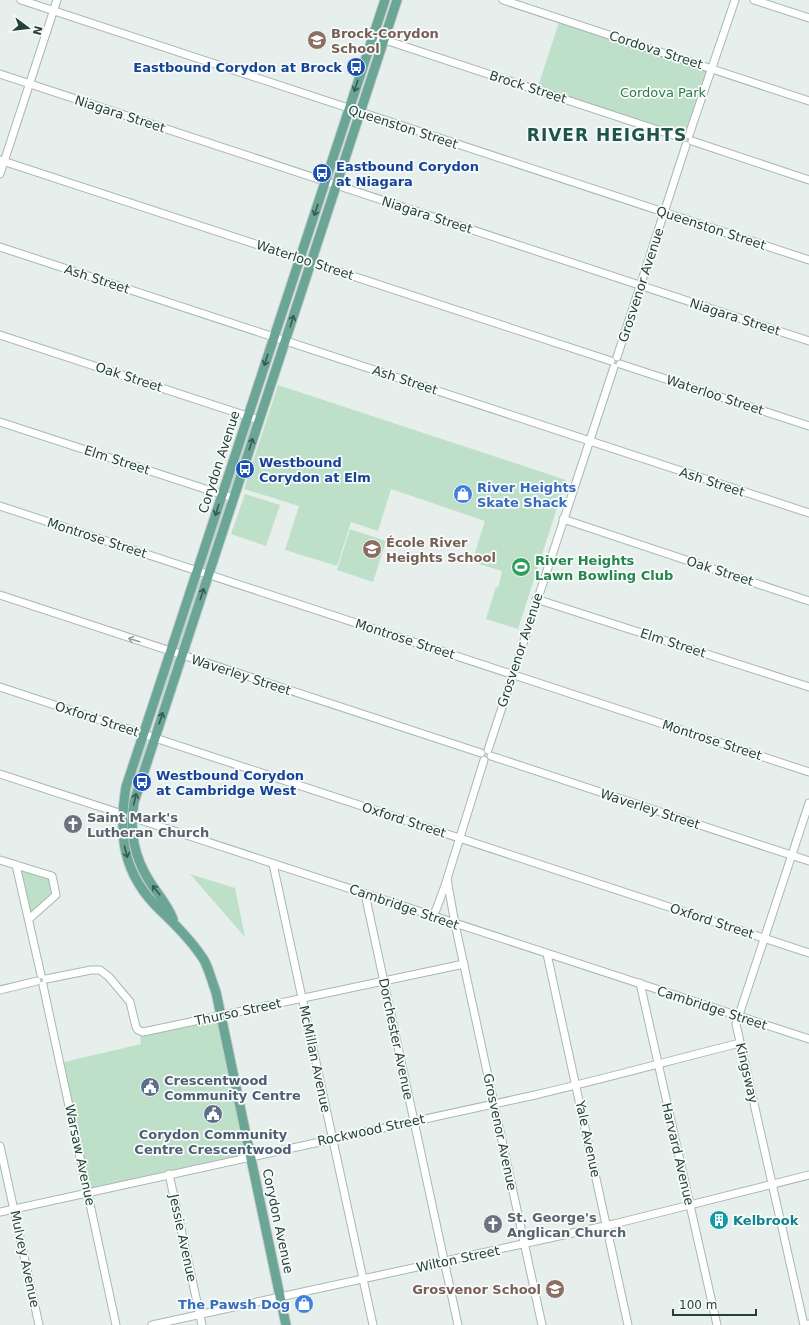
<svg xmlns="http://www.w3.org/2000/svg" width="809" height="1325" font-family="'DejaVu Sans',sans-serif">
  <rect width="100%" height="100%" fill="#e6efeb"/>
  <g fill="#bfe0c8">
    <path d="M 560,19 L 712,68 L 687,140 L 537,90 Z"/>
    <path d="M 278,385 L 566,480 L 518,629 L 486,619 L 496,587 L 498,588 L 502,571 L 472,562 L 485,521 L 391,489 L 378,531 L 351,522 L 337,566 L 285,550 L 299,506 L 244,489 Z"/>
    <path d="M 251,422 L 253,425 L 231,492 L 228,493 L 250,423 Z"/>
    <path d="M 245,494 L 280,505 L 266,546 L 231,534 Z"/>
    <path d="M 224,501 L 227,503 L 226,506 L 206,568 L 203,569 Z"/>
    <path d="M 350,529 L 386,541 L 373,582 L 337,570 Z"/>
    <path d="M 198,578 L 202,580 L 180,648 L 177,650 L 175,649 Z"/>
    <path d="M 172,658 L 175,659 L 175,661 L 150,732 L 148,732 Z"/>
    <path d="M 146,741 L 148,745 L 128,805 L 128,795 L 144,742 Z"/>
    <path d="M 16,865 L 52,876 L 56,895 L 29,919 Z"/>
    <path d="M 190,874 L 235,888 L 245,937 Z"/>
    <path d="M 221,1016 L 251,1157 L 88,1192 L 60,1063 L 141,1044 L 140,1032 Z"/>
  </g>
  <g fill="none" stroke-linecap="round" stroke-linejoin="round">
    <g stroke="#a8b8b2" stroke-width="9">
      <g id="minor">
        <path d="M 21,0 L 809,260"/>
        <path d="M 503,0 L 809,101"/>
        <path d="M 754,0 L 809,18"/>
        <path d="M 373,36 L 682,138"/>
        <path d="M 0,74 L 809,341"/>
        <path d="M 689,135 L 735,0"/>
        <path d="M 692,141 L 809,180"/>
        <path d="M 0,160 L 611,361"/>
        <path d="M 0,174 L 57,0"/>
        <path d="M 0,247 L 809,513"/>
        <path d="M 0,335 L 259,420"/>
        <path d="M 617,357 L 686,145"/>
        <path d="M 620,364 L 809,426"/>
        <path d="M 0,422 L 233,498"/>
        <path d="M 0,506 L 809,772"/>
        <path d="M 563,519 L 809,601"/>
        <path d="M 0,595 L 481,753"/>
        <path d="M 536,599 L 809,687"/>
        <path d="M 0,687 L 809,953"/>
        <path d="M 488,750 L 614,367"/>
        <path d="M 491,756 L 809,861"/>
        <path d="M 484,760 L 447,879 L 455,924 L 542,1325"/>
        <path d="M 0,774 L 809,1039"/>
        <path d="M 809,803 L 736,1024 L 804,1325 L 809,1324"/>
        <path d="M 0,860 L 52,876 L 56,895 L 29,919"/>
        <path d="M 273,864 L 373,1325"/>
        <path d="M 16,865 L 41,975"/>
        <path d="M 365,894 L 458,1325"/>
        <path d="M 432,916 L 436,910 L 447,880"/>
        <path d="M 547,954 L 628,1325"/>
        <path d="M 46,979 L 91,970 L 100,970 L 109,977 L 130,1002 L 136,1027 L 138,1030 L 143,1032 L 464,964"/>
        <path d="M 640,983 L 717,1325"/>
        <path d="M 43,985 L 116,1325"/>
        <path d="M 0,990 L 37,981"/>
        <path d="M 0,1146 L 39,1325"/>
        <path d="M 169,1174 L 202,1325"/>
        <path d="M 0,1212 L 535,1095 C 604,1079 672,1060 740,1043"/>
        <path d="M 152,1325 L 614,1224 L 809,1175"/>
      </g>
    </g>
    <g stroke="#c2cac8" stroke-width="11">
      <g id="major">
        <path d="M 173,919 C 167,904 159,896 150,882 C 134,857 129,832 134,802 L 397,0"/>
        <path d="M 286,1325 L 216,992 C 212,982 209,969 204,960 C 192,941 176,925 160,910 C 123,874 118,836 126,787 L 385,0"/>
      </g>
    </g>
    <use href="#minor" stroke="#fff" stroke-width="7"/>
    <use href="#major" stroke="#6aa596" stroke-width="9"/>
  </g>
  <defs><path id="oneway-shaft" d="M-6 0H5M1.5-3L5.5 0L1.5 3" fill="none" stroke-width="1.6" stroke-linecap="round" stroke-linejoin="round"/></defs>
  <g stroke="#365b51">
    <use href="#oneway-shaft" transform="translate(356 86) rotate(108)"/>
    <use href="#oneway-shaft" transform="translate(316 210) rotate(108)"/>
    <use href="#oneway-shaft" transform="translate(292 321) rotate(-72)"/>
    <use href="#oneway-shaft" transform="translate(266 360) rotate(108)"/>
    <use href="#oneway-shaft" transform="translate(251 444) rotate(-72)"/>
    <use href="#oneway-shaft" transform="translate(217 510) rotate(108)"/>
    <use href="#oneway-shaft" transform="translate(202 594) rotate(-72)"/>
    <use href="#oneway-shaft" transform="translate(161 718) rotate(-72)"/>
    <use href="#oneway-shaft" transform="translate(135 799) rotate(-77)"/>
    <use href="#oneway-shaft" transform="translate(126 852) rotate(75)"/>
    <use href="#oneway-shaft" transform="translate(156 890) rotate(-128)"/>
  </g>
  <use stroke="#92a09c" href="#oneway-shaft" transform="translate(134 640) rotate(-162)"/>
  <defs>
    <g id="school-disc" transform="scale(1)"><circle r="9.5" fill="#8d6e63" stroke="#f7fbf9"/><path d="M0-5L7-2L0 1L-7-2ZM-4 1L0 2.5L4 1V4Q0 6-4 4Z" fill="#fff"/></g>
    <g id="bus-disc" transform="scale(1)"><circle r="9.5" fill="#1a4fb4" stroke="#f7fbf9"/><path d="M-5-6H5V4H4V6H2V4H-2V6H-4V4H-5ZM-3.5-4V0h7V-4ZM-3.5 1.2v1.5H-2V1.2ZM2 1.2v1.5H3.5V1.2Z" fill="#fff"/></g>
    <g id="shop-disc" transform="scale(1)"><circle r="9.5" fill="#3f7fe0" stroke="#f7fbf9"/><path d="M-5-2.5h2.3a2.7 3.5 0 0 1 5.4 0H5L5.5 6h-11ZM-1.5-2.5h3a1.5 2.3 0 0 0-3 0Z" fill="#fff"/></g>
    <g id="stadium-disc" transform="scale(1)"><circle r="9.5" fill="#2e9e5b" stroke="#f7fbf9"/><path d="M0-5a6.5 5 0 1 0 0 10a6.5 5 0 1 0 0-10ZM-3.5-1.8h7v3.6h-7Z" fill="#fff"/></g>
    <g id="church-disc" transform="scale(1)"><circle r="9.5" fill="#6b7280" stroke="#f7fbf9"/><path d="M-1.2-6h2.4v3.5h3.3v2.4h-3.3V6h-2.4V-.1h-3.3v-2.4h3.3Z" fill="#fff"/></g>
    <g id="civic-disc" transform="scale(1)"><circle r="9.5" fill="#5c6f8a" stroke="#f7fbf9"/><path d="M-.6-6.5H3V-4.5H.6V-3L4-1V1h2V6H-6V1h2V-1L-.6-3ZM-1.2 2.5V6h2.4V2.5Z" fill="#fff"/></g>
    <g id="building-disc" transform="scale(1)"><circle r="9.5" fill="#0f9aa8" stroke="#f7fbf9"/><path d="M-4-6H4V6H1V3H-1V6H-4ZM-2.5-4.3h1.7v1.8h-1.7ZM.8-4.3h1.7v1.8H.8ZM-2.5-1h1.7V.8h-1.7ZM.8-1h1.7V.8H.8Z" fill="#fff"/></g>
  </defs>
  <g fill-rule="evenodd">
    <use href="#school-disc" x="317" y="40"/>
    <use href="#bus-disc" x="356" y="67"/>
    <use href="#bus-disc" x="322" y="173"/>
    <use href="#bus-disc" x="245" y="469"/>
    <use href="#shop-disc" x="463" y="494"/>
    <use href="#school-disc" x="372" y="549"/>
    <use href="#stadium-disc" x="521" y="567"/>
    <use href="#bus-disc" x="142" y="782"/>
    <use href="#church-disc" x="73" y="824"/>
    <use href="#civic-disc" x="150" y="1087"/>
    <use href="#civic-disc" x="213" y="1114"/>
    <use href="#building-disc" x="719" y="1220"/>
    <use href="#church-disc" x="493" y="1224"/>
    <use href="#school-disc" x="555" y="1289"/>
    <use href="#shop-disc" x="304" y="1304"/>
  </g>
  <g text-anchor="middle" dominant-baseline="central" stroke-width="3.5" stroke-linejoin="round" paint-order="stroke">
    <g font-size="13" font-weight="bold" fill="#785e54" stroke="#f7fbf9" text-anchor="start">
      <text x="331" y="33">Brock-Corydon<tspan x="331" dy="15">School</tspan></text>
      <text x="386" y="542">École River<tspan x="386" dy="15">Heights School</tspan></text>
      <text x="541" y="1289" text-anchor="end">Grosvenor School</text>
    </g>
    <g font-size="13" fill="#24423a" stroke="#f7fbf9">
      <text transform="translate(656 50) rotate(18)">Cordova Street</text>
      <text transform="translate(528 87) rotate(18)">Brock Street</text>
      <text transform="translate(120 114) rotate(18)">Niagara Street</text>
      <text transform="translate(403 127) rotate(18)">Queenston Street</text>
      <text transform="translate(427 215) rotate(18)">Niagara Street</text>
      <text transform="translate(711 228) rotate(18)">Queenston Street</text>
      <text transform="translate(305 260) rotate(18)">Waterloo Street</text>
      <text transform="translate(97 279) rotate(18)">Ash Street</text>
      <text transform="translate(641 285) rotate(-72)">Grosvenor Avenue</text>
      <text transform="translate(735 317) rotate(18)">Niagara Street</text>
      <text transform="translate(129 377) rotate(18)">Oak Street</text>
      <text transform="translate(405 380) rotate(18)">Ash Street</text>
      <text transform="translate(715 395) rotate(18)">Waterloo Street</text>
      <text transform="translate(117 460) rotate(18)">Elm Street</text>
      <text transform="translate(219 462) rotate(-72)">Corydon Avenue</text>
      <text transform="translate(712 482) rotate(18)">Ash Street</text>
      <text transform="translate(97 538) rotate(18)">Montrose Street</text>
      <text transform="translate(720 571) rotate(18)">Oak Street</text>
      <text transform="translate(405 639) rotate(18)">Montrose Street</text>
      <text transform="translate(673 643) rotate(18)">Elm Street</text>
      <text transform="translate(520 650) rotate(-72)">Grosvenor Avenue</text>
      <text transform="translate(241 675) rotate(18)">Waverley Street</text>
      <text transform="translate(97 719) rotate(18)">Oxford Street</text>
      <text transform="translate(712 740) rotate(18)">Montrose Street</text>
      <text transform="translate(650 809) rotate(18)">Waverley Street</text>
      <text transform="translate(404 820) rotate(18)">Oxford Street</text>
      <text transform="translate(404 907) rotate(19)">Cambridge Street</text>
      <text transform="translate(712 921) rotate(18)">Oxford Street</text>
      <text transform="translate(712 1008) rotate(18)">Cambridge Street</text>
      <text transform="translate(238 1012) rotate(-12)">Thurso Street</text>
      <text transform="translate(396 1039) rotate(78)">Dorchester Avenue</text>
      <text transform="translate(315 1059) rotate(78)">McMillan Avenue</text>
      <text transform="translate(747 1073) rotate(77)">Kingsway</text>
      <text transform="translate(371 1130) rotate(-12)">Rockwood Street</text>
      <text transform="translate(500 1132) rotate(78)">Grosvenor Avenue</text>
      <text transform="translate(588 1139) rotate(78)">Yale Avenue</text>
      <text transform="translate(678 1154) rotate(77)">Harvard Avenue</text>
      <text transform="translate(80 1155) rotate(78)">Warsaw Avenue</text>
      <text transform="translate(278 1221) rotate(78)">Corydon Avenue</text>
      <text transform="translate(183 1238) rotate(78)">Jessie Avenue</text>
      <text transform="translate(25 1259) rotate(78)">Mulvey Avenue</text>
      <text transform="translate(458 1259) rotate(-12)">Wilton Street</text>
    </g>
    <g font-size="13" font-weight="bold" fill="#164399" stroke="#f7fbf9" text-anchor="start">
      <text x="342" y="67" text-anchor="end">Eastbound Corydon at Brock</text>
      <text x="336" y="166">Eastbound Corydon<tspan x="336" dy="15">at Niagara</tspan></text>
      <text x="259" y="462">Westbound<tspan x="259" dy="15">Corydon at Elm</tspan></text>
      <text x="156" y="775">Westbound Corydon<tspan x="156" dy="15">at Cambridge West</tspan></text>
    </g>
    <g font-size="13" fill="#2d7a4b" stroke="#f7fbf9">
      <text x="663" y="92">Cordova Park</text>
    </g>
    <g font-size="13" font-weight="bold" fill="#366cbe" stroke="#f7fbf9" text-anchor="start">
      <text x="477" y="487">River Heights<tspan x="477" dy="15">Skate Shack</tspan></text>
      <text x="290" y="1304" text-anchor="end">The Pawsh Dog</text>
    </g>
    <g font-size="13" font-weight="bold" fill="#27864d" stroke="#f7fbf9" text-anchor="start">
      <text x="535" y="560">River Heights<tspan x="535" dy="15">Lawn Bowling Club</tspan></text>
    </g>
    <g font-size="13" font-weight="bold" fill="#5b616d" stroke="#f7fbf9" text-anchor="start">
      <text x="87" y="817">Saint Mark's<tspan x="87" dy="15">Lutheran Church</tspan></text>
      <text x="507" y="1217">St. George's<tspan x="507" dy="15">Anglican Church</tspan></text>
    </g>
    <g font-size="13" font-weight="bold" fill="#4e5e75" stroke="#f7fbf9" text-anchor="start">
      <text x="164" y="1080">Crescentwood<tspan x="164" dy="15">Community Centre</tspan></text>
      <text x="213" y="1134" text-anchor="middle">Corydon Community<tspan x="213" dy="15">Centre Crescentwood</tspan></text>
    </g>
    <g font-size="13" font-weight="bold" fill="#0d838f" stroke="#f7fbf9" text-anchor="start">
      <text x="733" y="1220">Kelbrook</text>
    </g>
    <g font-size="17" font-weight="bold" letter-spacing="1" fill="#1f5548" stroke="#f7fbf9">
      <text x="607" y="135">RIVER HEIGHTS</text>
    </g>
  </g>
  <g transform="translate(28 28) rotate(105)" stroke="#f7fbf9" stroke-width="3" paint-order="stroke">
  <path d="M0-3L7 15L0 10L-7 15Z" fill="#24423a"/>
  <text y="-6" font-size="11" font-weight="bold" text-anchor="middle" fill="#24423a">N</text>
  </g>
  <path d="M673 1309v6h83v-6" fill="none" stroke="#24423a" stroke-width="2"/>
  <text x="679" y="1309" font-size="12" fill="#24423a" stroke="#f7fbf9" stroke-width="3" paint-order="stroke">100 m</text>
</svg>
